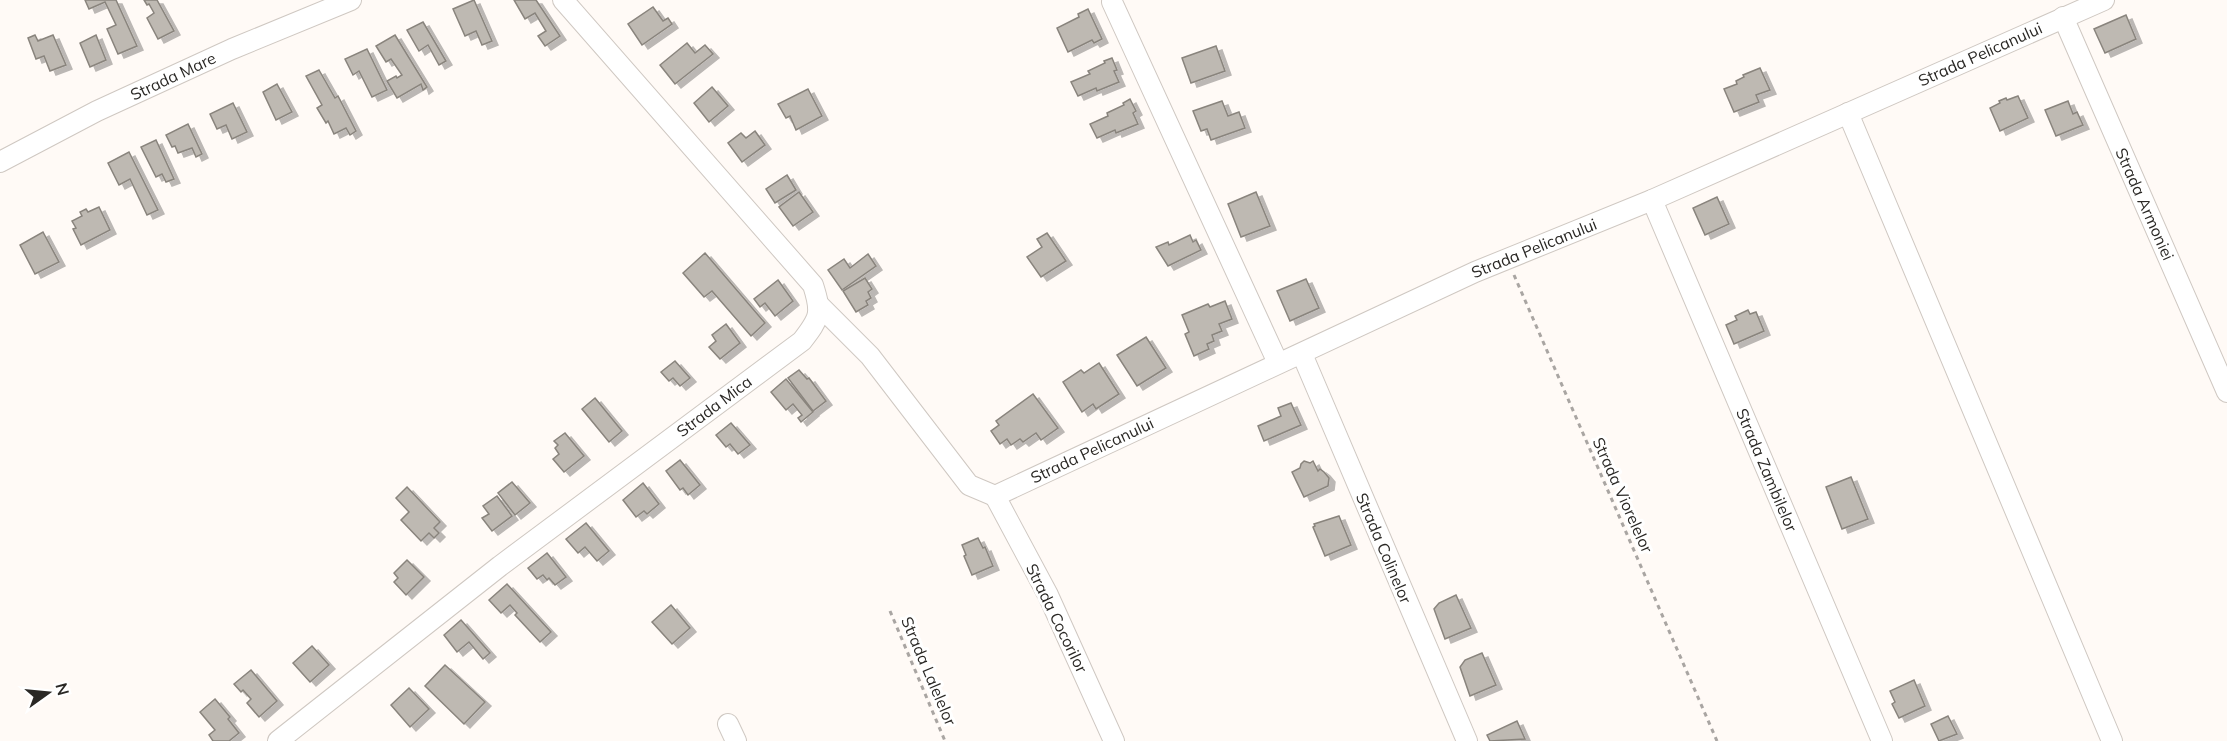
<svg xmlns="http://www.w3.org/2000/svg" width="2227" height="741" font-family="Mulish,sans-serif">
  <defs>
    <filter id="shadow"><feDropShadow dx="6" dy="4" stdDeviation="0" flood-color="#0004"/></filter>
  </defs>
  <rect width="100%" height="100%" fill="#fffaf6"/>
  <g fill="#beb9b2" stroke="#89847d" stroke-width="1.5" filter="url(#shadow)">
    <path d="M 85,0 L 116,0 L 137,46 L 118,54 L 107,29 L 116,25 L 105,2 L 89,9 Z"/>
    <path d="M 144,0 L 157,0 L 174,31 L 158,39 L 147,18 L 154,13 L 149,4 L 147,5 Z"/>
    <path d="M 474,0 L 492,41 L 482,45 L 476,31 L 465,36 L 453,9 Z"/>
    <path d="M 514,0 L 536,0 L 560,36 L 545,46 L 538,36 L 546,31 L 535,13 L 525,19 Z"/>
    <path d="M 653,7 L 663,21 L 668,18 L 672,24 L 642,45 L 628,24 Z"/>
    <path d="M 1088,9 L 1102,39 L 1094,43 L 1092,40 L 1068,52 L 1057,28 L 1079,17 L 1078,14 Z"/>
    <path d="M 2126,15 L 2136,39 L 2105,53 L 2094,29 Z"/>
    <path d="M 423,22 L 446,61 L 439,65 L 428,45 L 419,51 L 407,30 Z"/>
    <path d="M 35,35 L 38,41 L 53,35 L 66,65 L 50,71 L 44,56 L 36,59 L 28,38 Z"/>
    <path d="M 96,35 L 106,60 L 90,67 L 80,43 Z"/>
    <path d="M 395,35 L 427,87 L 423,90 L 421,84 L 397,98 L 387,81 L 396,76 L 397,78 L 402,75 L 391,59 L 386,62 L 376,46 Z"/>
    <path d="M 687,43 L 695,53 L 705,45 L 713,54 L 675,84 L 660,65 Z"/>
    <path d="M 1216,46 L 1225,71 L 1191,83 L 1182,58 Z"/>
    <path d="M 367,49 L 387,90 L 372,97 L 359,71 L 353,75 L 345,59 Z"/>
    <path d="M 1112,58 L 1117,70 L 1114,71 L 1119,82 L 1097,91 L 1096,88 L 1078,96 L 1071,82 L 1090,74 L 1088,71 L 1105,63 L 1104,61 Z"/>
    <path d="M 1760,68 L 1770,90 L 1756,95 L 1759,102 L 1734,112 L 1724,89 L 1737,84 L 1736,81 L 1744,77 L 1743,75 Z"/>
    <path d="M 319,70 L 335,98 L 338,96 L 356,131 L 350,135 L 346,128 L 334,134 L 328,121 L 326,123 L 317,108 L 322,105 L 306,76 Z"/>
    <path d="M 277,84 L 292,112 L 276,120 L 263,92 Z"/>
    <path d="M 712,87 L 728,106 L 709,122 L 694,103 Z"/>
    <path d="M 808,89 L 822,116 L 796,130 L 790,116 L 786,118 L 778,104 Z"/>
    <path d="M 2018,96 L 2028,118 L 2000,131 L 1990,108 L 2000,103 L 1999,101 L 2006,98 L 2007,100 Z"/>
    <path d="M 1130,99 L 1136,111 L 1133,113 L 1138,124 L 1116,133 L 1115,130 L 1097,138 L 1090,124 L 1108,116 L 1107,113 L 1124,105 L 1123,103 Z"/>
    <path d="M 1222,101 L 1228,116 L 1239,112 L 1245,128 L 1211,140 L 1207,129 L 1201,131 L 1193,111 Z"/>
    <path d="M 2068,101 L 2073,114 L 2077,112 L 2083,125 L 2056,136 L 2045,110 Z"/>
    <path d="M 233,103 L 247,132 L 232,139 L 226,125 L 217,129 L 210,114 Z"/>
    <path d="M 188,124 L 202,154 L 196,157 L 192,148 L 178,153 L 175,146 L 172,147 L 166,135 Z"/>
    <path d="M 755,131 L 765,145 L 742,162 L 728,143 L 741,133 L 746,138 Z"/>
    <path d="M 156,140 L 174,179 L 166,182 L 162,174 L 156,177 L 141,147 Z"/>
    <path d="M 129,152 L 158,210 L 147,215 L 130,179 L 119,185 L 108,163 Z"/>
    <path d="M 787,175 L 796,190 L 775,203 L 766,189 Z"/>
    <path d="M 799,192 L 813,212 L 793,226 L 779,207 Z"/>
    <path d="M 1256,192 L 1270,226 L 1241,237 L 1228,204 Z"/>
    <path d="M 1717,197 L 1729,224 L 1705,235 L 1693,208 Z"/>
    <path d="M 99,207 L 110,230 L 81,245 L 73,229 L 76,228 L 72,221 L 82,216 L 80,212 L 86,209 L 88,212 Z"/>
    <path d="M 43,232 L 59,262 L 35,274 L 20,245 Z"/>
    <path d="M 1047,233 L 1066,261 L 1041,277 L 1027,257 L 1042,247 L 1037,239 Z"/>
    <path d="M 1190,235 L 1193,242 L 1196,240 L 1201,250 L 1168,266 L 1156,247 L 1168,242 L 1169,245 Z"/>
    <path d="M 705,253 L 765,323 L 751,336 L 712,291 L 704,297 L 683,273 Z"/>
    <path d="M 868,254 L 876,266 L 842,290 L 828,270 L 844,259 L 850,268 Z"/>
    <path d="M 865,278 L 872,289 L 868,292 L 871,298 L 866,301 L 868,305 L 856,312 L 843,291 Z"/>
    <path d="M 1306,279 L 1319,308 L 1290,321 L 1277,291 Z"/>
    <path d="M 778,280 L 793,301 L 775,316 L 765,303 L 760,307 L 754,299 Z"/>
    <path d="M 1225,301 L 1232,319 L 1219,324 L 1222,331 L 1212,335 L 1214,341 L 1207,344 L 1209,349 L 1194,356 L 1185,334 L 1189,332 L 1182,315 L 1208,304 L 1210,307 Z"/>
    <path d="M 1748,310 L 1750,314 L 1756,312 L 1764,331 L 1734,344 L 1726,325 L 1737,320 L 1735,316 Z"/>
    <path d="M 726,324 L 740,343 L 720,359 L 709,347 L 716,341 L 712,335 Z"/>
    <path d="M 1146,337 L 1166,368 L 1137,386 L 1117,355 Z"/>
    <path d="M 675,361 L 690,378 L 680,386 L 673,378 L 669,381 L 661,372 Z"/>
    <path d="M 1099,363 L 1119,394 L 1096,409 L 1093,404 L 1082,412 L 1063,382 L 1081,370 L 1084,373 Z"/>
    <path d="M 799,370 L 807,379 L 809,378 L 826,401 L 813,411 L 788,378 Z"/>
    <path d="M 786,379 L 813,412 L 801,422 L 798,418 L 802,415 L 793,404 L 786,410 L 771,392 Z"/>
    <path d="M 1033,394 L 1058,428 L 1041,440 L 1036,433 L 1023,442 L 1020,439 L 1011,445 L 1007,439 L 1000,444 L 991,431 L 999,425 L 996,421 Z"/>
    <path d="M 595,398 L 622,431 L 609,442 L 582,409 Z"/>
    <path d="M 1291,403 L 1301,425 L 1264,441 L 1258,426 L 1281,416 L 1278,408 Z"/>
    <path d="M 731,423 L 750,445 L 738,454 L 730,444 L 726,447 L 716,435 Z"/>
    <path d="M 565,433 L 584,456 L 564,472 L 553,459 L 559,454 L 555,448 L 558,445 L 554,441 Z"/>
    <path d="M 680,460 L 700,485 L 688,495 L 683,488 L 680,490 L 666,471 Z"/>
    <path d="M 1304,461 L 1310,463 L 1313,461 L 1318,471 L 1320,469 L 1324,472 L 1329,478 L 1328,486 L 1304,497 L 1292,472 L 1300,468 L 1301,464 Z"/>
    <path d="M 1851,477 L 1868,519 L 1842,529 L 1826,487 Z"/>
    <path d="M 512,482 L 530,503 L 515,515 L 498,493 Z"/>
    <path d="M 643,483 L 659,504 L 647,514 L 644,511 L 636,517 L 623,500 Z"/>
    <path d="M 407,487 L 440,522 L 434,528 L 439,533 L 434,538 L 429,533 L 421,541 L 401,520 L 409,512 L 396,498 Z"/>
    <path d="M 497,496 L 512,516 L 492,531 L 482,518 L 489,514 L 483,506 Z"/>
    <path d="M 1339,516 L 1351,545 L 1325,556 L 1313,527 L 1315,526 L 1314,524 Z"/>
    <path d="M 586,523 L 609,551 L 597,561 L 585,547 L 578,553 L 566,539 Z"/>
    <path d="M 978,538 L 983,548 L 985,547 L 993,566 L 972,575 L 964,556 L 966,555 L 962,545 Z"/>
    <path d="M 547,553 L 566,577 L 555,585 L 549,578 L 547,580 L 543,575 L 537,579 L 528,568 Z"/>
    <path d="M 407,560 L 424,577 L 406,595 L 394,582 L 398,578 L 394,573 Z"/>
    <path d="M 507,584 L 551,632 L 540,642 L 515,615 L 517,613 L 510,605 L 501,613 L 489,600 Z"/>
    <path d="M 1456,595 L 1471,628 L 1445,639 L 1434,609 L 1439,603 Z"/>
    <path d="M 671,605 L 690,628 L 672,644 L 652,622 Z"/>
    <path d="M 461,620 L 490,653 L 483,659 L 469,642 L 457,652 L 444,635 Z"/>
    <path d="M 312,646 L 329,665 L 310,682 L 293,663 Z"/>
    <path d="M 1482,653 L 1496,685 L 1470,696 L 1460,667 L 1465,660 Z"/>
    <path d="M 445,665 L 485,702 L 464,724 L 425,686 Z"/>
    <path d="M 251,670 L 277,701 L 259,717 L 247,703 L 251,699 L 243,690 L 241,692 L 234,684 Z"/>
    <path d="M 1914,680 L 1925,706 L 1899,718 L 1892,704 L 1895,702 L 1890,691 Z"/>
    <path d="M 409,688 L 429,709 L 410,727 L 391,705 Z"/>
    <path d="M 215,699 L 230,717 L 228,719 L 239,733 L 229,741 L 213,741 L 209,735 L 215,730 L 200,712 Z"/>
    <path d="M 1948,716 L 1957,734 L 1939,741 L 1931,724 Z"/>
    <path d="M 1517,721 L 1525,739 L 1490,741 L 1487,735 Z"/>
  </g>
  <g fill="none" stroke-linecap="round" stroke-linejoin="round">
    <g stroke="#cfc8c2" stroke-width="22">
      <g id="minor">
        <path d="M 1112,2 L 1278,363"/>
        <path d="M 2063,17 L 2227,392"/>
        <path d="M 1848,113 L 2112,741"/>
        <path d="M 0,162 L 97,111 L 232,49 L 351,0"/>
        <path d="M 1652,200 L 1882,741"/>
        <path d="M 819,305 L 870,356 L 969,485 L 995,496 L 1475,272 L 1652,200 L 2104,0"/>
        <path d="M 1302,354 L 1467,741"/>
        <path d="M 995,496 L 1048,595 L 1114,741"/>
        <path d="M 728,724 L 736,741"/>
        <path d="M 278,741 L 500,566 L 802,341 C 820,318 822,313 813,285 L 563,0"/>
      </g>
    </g>
    <g stroke="#a9a5a2" stroke-width="3" stroke-dasharray="4.5 4.5" stroke-linecap="butt">
      <path d="M 1514,275 L 1717,741"/>
      <path d="M 890,611 L 945,741"/>
    </g>
    <use href="#minor" stroke="#fff" stroke-width="20"/>
  </g>
  <g text-anchor="middle" dominant-baseline="central" stroke-width="6" stroke-linejoin="round" paint-order="stroke">
    <g font-size="16" fill="#2a2825" stroke="#fff">
      <text transform="translate(1980 54) rotate(-24)">Strada Pelicanului</text>
      <text transform="translate(173 76) rotate(-25)">Strada Mare</text>
      <text transform="translate(2145 204) rotate(66)">Strada Armoniei</text>
      <text transform="translate(1534 248) rotate(-22)">Strada Pelicanului</text>
      <text transform="translate(714 406) rotate(-37)">Strada Mica</text>
      <text transform="translate(1092 450) rotate(-25)">Strada Pelicanului</text>
      <text transform="translate(1767 470) rotate(67)">Strada Zambilelor</text>
      <text transform="translate(1623 495) rotate(66)">Strada Viorelelor</text>
      <text transform="translate(1384 548) rotate(67)">Strada Colinelor</text>
      <text transform="translate(1057 618) rotate(64)">Strada Cocorilor</text>
      <text transform="translate(929 671) rotate(67)">Strada Lalelelor</text>
    </g>
  </g>
  <g transform="translate(48 693) rotate(75)" stroke="#ffffff" stroke-width="4.5" paint-order="stroke">
  <path d="M0-4.5L10 22L0 15L-10 22Z" fill="#2a2825"/>
  <text y="-9" font-size="16" font-weight="bold" text-anchor="middle" fill="#2a2825">N</text>
  </g>
</svg>
